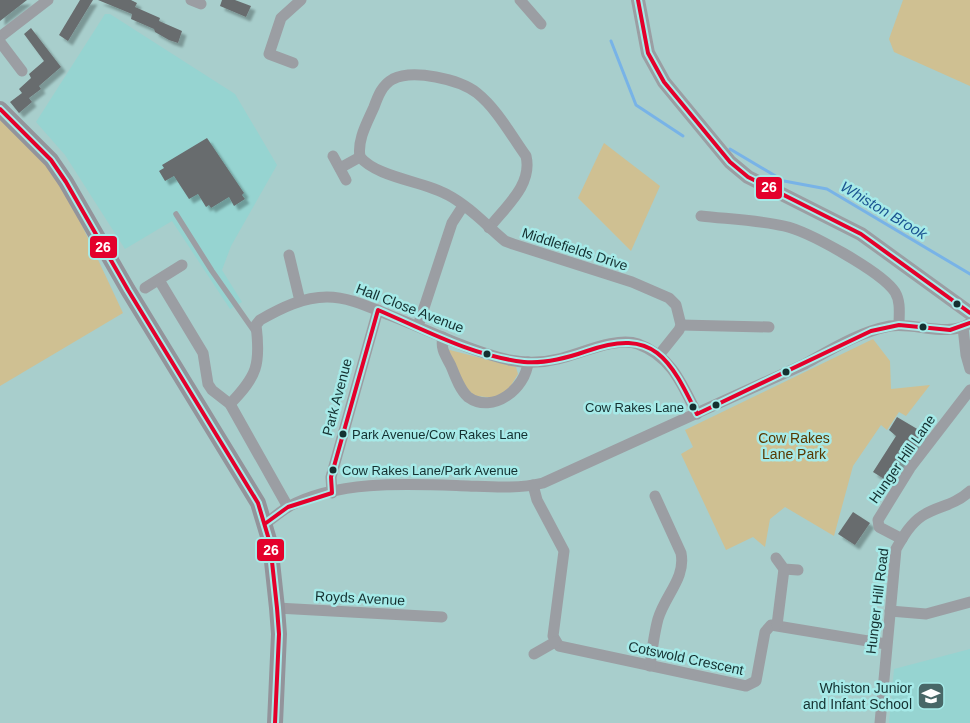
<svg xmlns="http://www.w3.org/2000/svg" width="970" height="723" font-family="Helvetica,sans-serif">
  <defs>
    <filter id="shadow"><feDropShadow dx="4.5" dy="4.5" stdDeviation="1" flood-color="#0004"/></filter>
  </defs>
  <rect width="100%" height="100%" fill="#a8cecc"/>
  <g fill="#96d4d1">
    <path d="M 105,14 L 110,14 L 235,94 L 277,165 L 231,246 L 222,270 L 242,302 L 230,309 L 172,221 L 125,249 L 65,155 L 36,122 Z"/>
    <path d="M 970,649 L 970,723 L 889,723 L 894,669 Z"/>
  </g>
  <g fill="#cfc092">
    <path d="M 903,0 L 970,0 L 970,86 L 894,52 L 889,39 Z"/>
    <path d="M 0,116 L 23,136 L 64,187 L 123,313 L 0,386 Z"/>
    <path d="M 604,143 L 660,186 L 631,251 L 578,198 Z"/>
    <path d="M 873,339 L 890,361 L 891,389 L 930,385 L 906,416 L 899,412 L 887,430 L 881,425 L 853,466 L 834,536 L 785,507 L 770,519 L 765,547 L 753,537 L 726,550 L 681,454 L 693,447 L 685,430 Z"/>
    <path d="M 446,349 L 516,367 L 518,374 L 510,387 L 498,398 L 475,396 L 467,389 Z"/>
  </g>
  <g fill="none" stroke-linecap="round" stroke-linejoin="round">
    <g stroke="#78b3e7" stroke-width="3">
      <path d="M 611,41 L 636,105 L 683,136"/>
      <path d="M 730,149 L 784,181 L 827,189 L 970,274"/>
    </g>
  </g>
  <g fill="#686c6e" filter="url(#shadow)">
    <path d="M 0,0 L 27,0 L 0,21 Z"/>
    <path d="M 80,0 L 93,0 L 68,41 L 59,35 Z"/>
    <path d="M 98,0 L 131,0 L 137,3 L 135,7 L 160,18 L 159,21 L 182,31 L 178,43 L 169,40 L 155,32 L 154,29 L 131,19 L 132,14 Z"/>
    <path d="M 222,0 L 235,0 L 251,6 L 246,17 L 220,6 Z"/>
    <path d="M 31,28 L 61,67 L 39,86 L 41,89 L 29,98 L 32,102 L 19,113 L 10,102 L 22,93 L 19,89 L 31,78 L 29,74 L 44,61 L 24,34 Z"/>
    <path d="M 207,138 L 244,193 L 242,195 L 245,199 L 234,206 L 229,197 L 211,208 L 209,205 L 206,207 L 198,194 L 189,199 L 174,176 L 165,181 L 159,171 L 164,168 L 162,165 Z"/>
    <path d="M 897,417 L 924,433 L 915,448 L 911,446 L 889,482 L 873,472 L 896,436 L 889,430 Z"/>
    <path d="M 853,512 L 870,523 L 855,545 L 838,534 Z"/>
  </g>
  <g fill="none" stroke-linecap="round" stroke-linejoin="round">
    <path stroke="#9b9ea3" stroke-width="5.5" d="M 176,214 L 212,271 L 254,331"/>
    <g stroke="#9b9ea3" stroke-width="11">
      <path d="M 191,0 L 201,4"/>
      <path d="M 520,0 L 541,24"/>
      <path d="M 0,37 L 48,0"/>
      <path d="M 0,42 L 22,71"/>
      <path d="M 293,63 L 269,54 L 281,18 L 301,0"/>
      <path d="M 333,156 L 346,180"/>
      <path d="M 360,157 C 357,140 367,123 374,107 C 378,96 382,85 393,79 C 413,69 459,79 477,93 C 497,109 511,135 526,156 C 533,185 505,207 489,228"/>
      <path d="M 340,168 L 360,157 C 378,178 423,181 448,195 C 469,206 487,226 505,241 L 513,244 L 632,282 L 669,298 L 676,305 L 681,325 L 679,330 L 659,355"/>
      <path d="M 701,216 C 728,219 757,220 784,226 C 808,231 882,272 895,292 C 901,302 899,314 899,325"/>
      <path d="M 289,255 L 300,301"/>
      <path d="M 159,280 L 203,353 L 208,384 L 212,390 L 230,404 L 288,507"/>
      <path d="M 145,288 L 182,265"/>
      <path d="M 681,325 L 769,327"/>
      <path d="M 418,326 L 452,223 L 463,206"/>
      <path d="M 963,327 L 966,355 L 970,369"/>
      <path d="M 443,337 C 440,349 446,356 451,366 C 455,376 460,390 468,397 C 493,415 526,388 528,362"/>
      <path d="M 230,404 C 257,376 261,365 256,325 L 260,320 C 281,308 303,297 327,297 C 349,297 369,307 389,315 C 428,330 467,350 509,360 C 524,363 542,363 558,359 C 580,354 617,336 638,344 C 671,356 682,384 697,414"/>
      <path d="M 533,485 L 537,500 L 564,551 L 553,636 L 559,646 L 746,686 L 756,681 L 765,632 L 771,625 L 886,644"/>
      <path d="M 332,493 L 331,477 L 378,310"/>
      <path d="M 266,523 C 273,518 280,512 288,507 C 338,479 412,484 468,486 C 493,487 518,489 543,483 L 805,364 C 832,349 859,332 890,326 C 915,322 948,338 970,323"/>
      <path d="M 902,539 L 879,527 L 878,520 L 910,468 L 970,390"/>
      <path d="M 776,558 L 784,569 L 798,570"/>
      <path d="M 277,608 L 442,617"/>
      <path d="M 890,611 L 926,614 L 970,602"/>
      <path d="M 777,625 L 784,569"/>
      <path d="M 534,654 L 555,642"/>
      <path d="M 650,666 C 652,650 654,634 658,619 C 665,595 686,578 681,553 L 655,496"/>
      <path d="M 880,723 L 896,549 C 903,537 910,524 922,516 C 939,505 952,507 970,491"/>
    </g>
    <path stroke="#9b9ea3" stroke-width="14" d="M 638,0 L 648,53 L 664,82 L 730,162 L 748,177 L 766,186 L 861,234 L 970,313"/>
    <path stroke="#93949b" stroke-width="16" d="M 0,109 L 51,160 L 66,182 L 128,290 L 258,503 L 270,543 L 277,608 L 279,634 L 275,723"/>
    <g stroke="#a6eae8" stroke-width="8">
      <g id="bus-1">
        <path d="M 638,0 L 648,53 L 664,82 L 730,162 L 748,177 L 861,234 L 970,313"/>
        <path d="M 0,109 L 51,160 L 66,182 L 128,290 L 258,503 L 270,543 L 277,608 L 279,634 L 275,723"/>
        <path d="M 266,523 L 288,507 L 332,493 L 331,477 L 378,310 C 425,330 472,356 524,362 C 545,364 567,358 587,351 C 654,327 670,359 697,414 L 871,331 L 899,325 L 950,330 L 970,323"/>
      </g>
    </g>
    <use href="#bus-1" stroke="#e4002b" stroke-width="4"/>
  </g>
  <defs>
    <g id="school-square" transform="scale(1.4375)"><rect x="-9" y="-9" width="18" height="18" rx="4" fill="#486767" stroke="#a6eae8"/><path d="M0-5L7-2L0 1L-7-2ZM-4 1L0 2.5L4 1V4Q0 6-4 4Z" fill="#fff"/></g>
  </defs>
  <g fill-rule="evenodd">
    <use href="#school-square" x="931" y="696"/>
  </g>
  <g fill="#143030" stroke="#a6eae8" stroke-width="2">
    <circle cx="957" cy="304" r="4.5"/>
    <circle cx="923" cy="327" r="4.5"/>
    <circle cx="487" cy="354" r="4.5"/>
    <circle cx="786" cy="372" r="4.5"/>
    <circle cx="716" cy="405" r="4.5"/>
    <circle cx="693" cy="407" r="4.5"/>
    <circle cx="343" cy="434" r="4.5"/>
    <circle cx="333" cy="470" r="4.5"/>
  </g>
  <g text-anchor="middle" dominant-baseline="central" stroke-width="5" stroke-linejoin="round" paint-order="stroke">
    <g font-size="13" fill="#143030" stroke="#a6eae8" text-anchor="start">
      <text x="684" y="407" text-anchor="end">Cow Rakes Lane</text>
      <text x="352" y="434">Park Avenue/Cow Rakes Lane</text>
      <text x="342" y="470">Cow Rakes Lane/Park Avenue</text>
    </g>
    <g font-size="14" fill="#143030" stroke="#a6eae8">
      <text transform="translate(575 249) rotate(18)">Middlefields Drive</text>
      <text transform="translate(410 308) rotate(21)">Hall Close Avenue</text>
      <text transform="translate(337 397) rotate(-75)">Park Avenue</text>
      <text transform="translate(902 459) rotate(-55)">Hunger Hill Lane</text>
      <text transform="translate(360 598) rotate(3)">Royds Avenue</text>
      <text transform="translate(877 601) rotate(-83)">Hunger Hill Road</text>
      <text transform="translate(686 658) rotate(12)">Cotswold Crescent</text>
    </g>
    <g font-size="14" fill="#583801" stroke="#a6eae8">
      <text x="794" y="438">Cow Rakes<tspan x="794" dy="16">Lane Park</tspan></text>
    </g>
    <g font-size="14" fill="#143030" stroke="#a6eae8" text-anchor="end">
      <text x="912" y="688">Whiston Junior<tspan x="912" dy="16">and Infant School</tspan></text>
    </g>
    <g font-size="15" font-style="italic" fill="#1a5491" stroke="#a6eae8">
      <text transform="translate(884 210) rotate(31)">Whiston Brook</text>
    </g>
  </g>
  <g stroke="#a6eae8" stroke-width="2">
    <rect x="755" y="176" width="28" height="24" rx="5" fill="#e4002b"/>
    <rect x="89" y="235" width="29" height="24" rx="5" fill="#e4002b"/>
    <rect x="256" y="538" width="29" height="24" rx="5" fill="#e4002b"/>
  </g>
  <g font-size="14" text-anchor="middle" font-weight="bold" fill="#fff">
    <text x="769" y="192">26</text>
    <text x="103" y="252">26</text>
    <text x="271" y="555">26</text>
  </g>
</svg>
